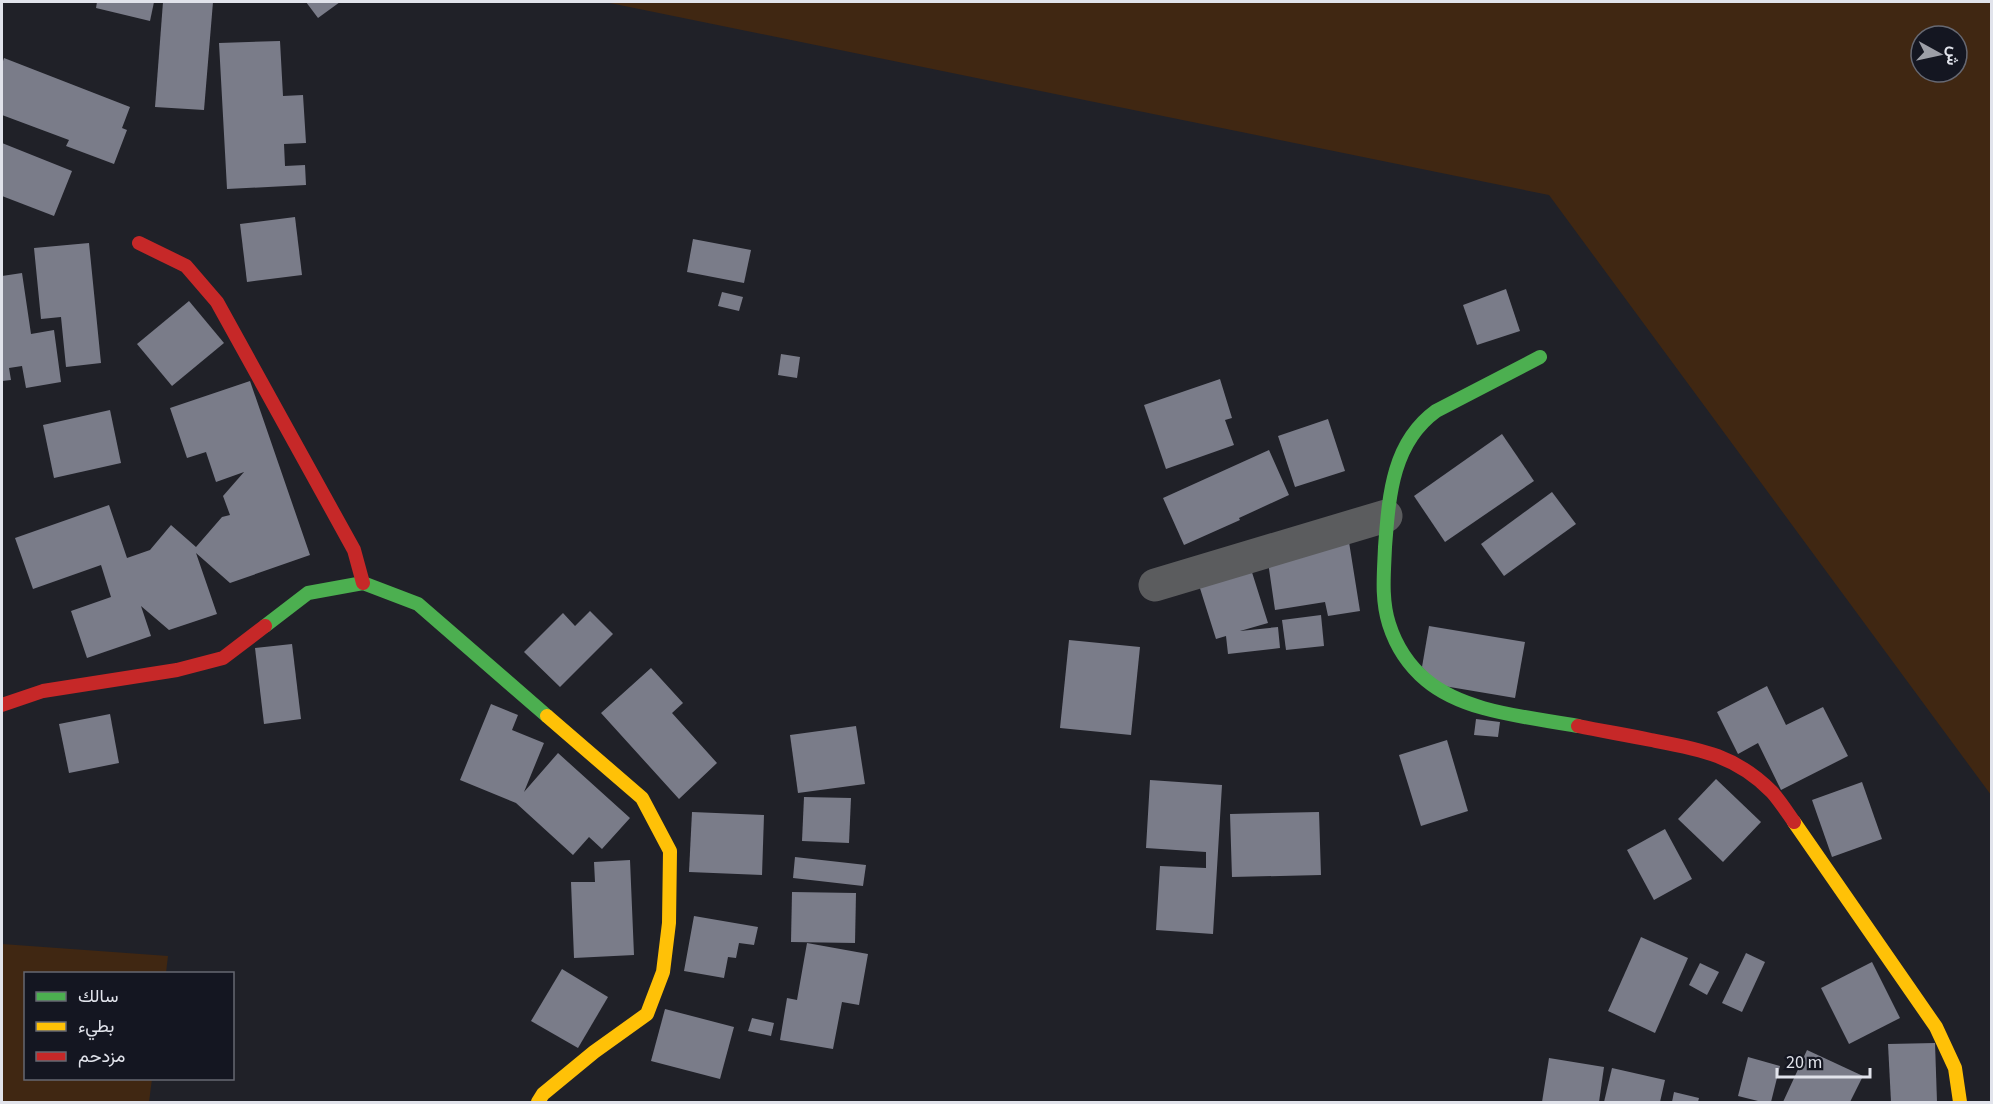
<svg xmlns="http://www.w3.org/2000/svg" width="1993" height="1104" font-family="'Source Sans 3',Vazirmatn,sans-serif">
  <rect width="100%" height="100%" fill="#202128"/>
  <g fill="#402712" fill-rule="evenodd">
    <path d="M 605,2 L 1991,2 L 1991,795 L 1549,195 ZM 1921,36 L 1957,36 L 1957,72 L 1921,72 Z"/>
    <path d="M 2,944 L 168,956 L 166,973 L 26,974 L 26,1078 L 152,1079 L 149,1102 L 2,1102 Z"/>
  </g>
  <g fill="#7a7c89">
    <path d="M 97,2 L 154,2 L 150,21 L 96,8 Z"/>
    <path d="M 163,2 L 213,2 L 204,110 L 155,107 Z"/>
    <path d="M 306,2 L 340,2 L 318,18 Z"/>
    <path d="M 280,41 L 283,96 L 303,95 L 306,143 L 284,144 L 285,166 L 305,165 L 306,185 L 227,189 L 219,43 Z"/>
    <path d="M 4,58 L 130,107 L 122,128 L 127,130 L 114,164 L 66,146 L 69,140 L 2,115 L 2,64 Z"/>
    <path d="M 2,143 L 72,171 L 54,216 L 2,196 Z"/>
    <path d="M 295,217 L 302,275 L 247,282 L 240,224 Z"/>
    <path d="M 693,239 L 751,250 L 744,283 L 687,272 Z"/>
    <path d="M 89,243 L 101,363 L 66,367 L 61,317 L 41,319 L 34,248 Z"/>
    <path d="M 22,273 L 31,334 L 54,330 L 61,382 L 26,388 L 22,366 L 9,368 L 11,380 L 2,381 L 2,276 Z"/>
    <path d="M 1506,289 L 1520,331 L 1477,345 L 1463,305 Z"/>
    <path d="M 722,292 L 743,297 L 739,311 L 718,306 Z"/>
    <path d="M 189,301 L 224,343 L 172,386 L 137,344 Z"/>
    <path d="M 781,354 L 800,357 L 797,378 L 778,375 Z"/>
    <path d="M 1220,379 L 1232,418 L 1225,420 L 1234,445 L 1166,469 L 1144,405 Z"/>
    <path d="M 250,381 L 310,555 L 230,583 L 196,553 L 217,614 L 169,630 L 141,606 L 151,636 L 87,658 L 71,611 L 111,597 L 101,565 L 33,589 L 15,538 L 109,505 L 127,558 L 150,550 L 171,525 L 196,547 L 222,517 L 230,515 L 223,496 L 244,472 L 216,482 L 206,452 L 187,458 L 170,408 Z"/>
    <path d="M 110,410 L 121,463 L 54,478 L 43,425 Z"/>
    <path d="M 1328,419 L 1345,471 L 1295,487 L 1278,436 Z"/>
    <path d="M 1502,434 L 1534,481 L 1445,542 L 1414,496 Z"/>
    <path d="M 1269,450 L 1289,495 L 1239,518 L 1240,520 L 1184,545 L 1163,498 Z"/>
    <path d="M 1552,492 L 1576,524 L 1504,576 L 1481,544 Z"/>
    <path d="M 1349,542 L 1360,611 L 1328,616 L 1325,602 L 1275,610 L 1267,555 Z"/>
    <path d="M 1250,566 L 1268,623 L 1240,631 L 1278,627 L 1280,648 L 1228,654 L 1226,636 L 1216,639 L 1198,582 Z"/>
    <path d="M 590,611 L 613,634 L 560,687 L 524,652 L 563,613 L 575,626 Z"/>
    <path d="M 1321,615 L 1324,646 L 1286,650 L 1282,620 Z"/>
    <path d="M 1429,626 L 1525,642 L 1515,698 L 1438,685 L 1422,667 Z"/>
    <path d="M 1069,640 L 1140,647 L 1131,735 L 1060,728 Z"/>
    <path d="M 292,644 L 301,719 L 264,724 L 255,648 Z"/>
    <path d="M 651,668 L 683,703 L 672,713 L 717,763 L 679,799 L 601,713 Z"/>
    <path d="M 1767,686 L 1786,725 L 1823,707 L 1848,756 L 1781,790 L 1758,743 L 1738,754 L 1717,712 Z"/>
    <path d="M 491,704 L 518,715 L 512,730 L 544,743 L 524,792 L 558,753 L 630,818 L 602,849 L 589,837 L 573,855 L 516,803 L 460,780 Z"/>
    <path d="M 110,714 L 119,763 L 69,773 L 59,724 Z"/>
    <path d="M 1476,719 L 1500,722 L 1498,737 L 1474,735 Z"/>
    <path d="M 856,726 L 865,784 L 798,793 L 790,735 Z"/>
    <path d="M 1447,740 L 1468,811 L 1421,826 L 1399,755 Z"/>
    <path d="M 1716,779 L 1761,822 L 1723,862 L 1678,819 Z"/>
    <path d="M 1150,780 L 1222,785 L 1213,934 L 1156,930 L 1160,866 L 1206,868 L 1206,852 L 1146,848 Z"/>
    <path d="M 1862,782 L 1882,839 L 1832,857 L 1812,800 Z"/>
    <path d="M 804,797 L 851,798 L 849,843 L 802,841 Z"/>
    <path d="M 692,812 L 764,815 L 762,875 L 689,872 Z"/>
    <path d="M 1319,812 L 1321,875 L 1232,877 L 1230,814 Z"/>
    <path d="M 1665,829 L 1692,879 L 1654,900 L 1627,850 Z"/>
    <path d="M 795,857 L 866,865 L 863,886 L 793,878 Z"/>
    <path d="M 630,860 L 634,955 L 574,958 L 571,882 L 595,882 L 594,862 Z"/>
    <path d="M 792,892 L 856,893 L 855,943 L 791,942 Z"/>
    <path d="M 694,916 L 758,927 L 754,945 L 739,943 L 736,958 L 728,957 L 724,978 L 684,971 Z"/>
    <path d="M 1641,937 L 1688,958 L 1655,1033 L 1608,1011 Z"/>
    <path d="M 807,943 L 868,954 L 859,1005 L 842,1002 L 833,1049 L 780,1040 L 787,998 L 797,1000 Z"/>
    <path d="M 1746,953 L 1765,962 L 1742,1012 L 1722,1003 Z"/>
    <path d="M 1872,962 L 1900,1018 L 1849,1044 L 1821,988 Z"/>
    <path d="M 1700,963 L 1719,972 L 1707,995 L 1689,985 Z"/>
    <path d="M 562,969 L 608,997 L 578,1048 L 531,1021 Z"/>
    <path d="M 665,1009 L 734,1027 L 720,1079 L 651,1061 Z"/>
    <path d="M 752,1018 L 774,1023 L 771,1036 L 748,1031 Z"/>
    <path d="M 1935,1043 L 1937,1102 L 1891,1102 L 1888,1044 Z"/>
    <path d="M 1807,1050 L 1863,1076 L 1850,1102 L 1783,1102 Z"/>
    <path d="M 1748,1057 L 1780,1066 L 1771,1102 L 1762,1102 L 1738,1096 Z"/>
    <path d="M 1549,1058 L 1604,1067 L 1599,1102 L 1542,1102 Z"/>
    <path d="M 1612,1068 L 1665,1080 L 1660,1102 L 1604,1102 Z"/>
    <path d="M 1674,1092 L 1699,1098 L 1698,1102 L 1672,1102 Z"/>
  </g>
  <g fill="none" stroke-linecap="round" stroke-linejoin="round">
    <path stroke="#5b5c5e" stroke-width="33" d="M 1155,585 L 1386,516"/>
    <g stroke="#4caf50" stroke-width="14">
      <path d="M 1540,357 L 1436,411 C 1392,443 1389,496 1385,547 C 1384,573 1381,599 1389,624 C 1396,646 1408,665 1426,680 C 1465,713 1530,717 1578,726"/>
      <path d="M 265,626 L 308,593 L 363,583 L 418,604 L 547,716"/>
    </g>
    <g stroke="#ffc107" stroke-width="14">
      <path d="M 1794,822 L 1936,1027 L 1955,1068 L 1960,1102"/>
      <path d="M 538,1102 L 543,1094 L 594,1052 L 647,1014 L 663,972 L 669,923 L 670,851 L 642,798 L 547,716"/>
    </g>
    <g stroke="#c62828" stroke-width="14">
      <path d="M 139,243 L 186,266 L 217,302 L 354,550 L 363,583"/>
      <path d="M 2,705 L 43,691 L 177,670 L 223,658 L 265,626"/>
      <path d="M 1578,726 C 1602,731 1627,735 1651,740 C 1699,749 1736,755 1772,792 C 1780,801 1787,812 1794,822"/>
    </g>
  </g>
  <rect width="1993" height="1104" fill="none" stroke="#e1e3eb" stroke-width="6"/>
  <rect x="24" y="972" width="210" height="108" fill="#141621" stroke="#666872" stroke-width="1.5"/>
  <rect x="36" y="992" width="30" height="9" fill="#4caf50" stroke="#666872" stroke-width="1.5"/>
  <text x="78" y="1002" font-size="18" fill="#e1e3eb">سالك</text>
  <rect x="36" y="1022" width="30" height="9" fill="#ffc107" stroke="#666872" stroke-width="1.5"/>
  <text x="78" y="1032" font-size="18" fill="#e1e3eb">بطيء</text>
  <rect x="36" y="1052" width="30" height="9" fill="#c62828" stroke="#666872" stroke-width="1.5"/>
  <text x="78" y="1062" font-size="18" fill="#e1e3eb">مزدحم</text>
  <g transform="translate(1939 54) rotate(98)"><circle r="28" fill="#141621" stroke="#666872" stroke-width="1.5"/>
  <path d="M0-4.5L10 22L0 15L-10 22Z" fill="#9d9fa7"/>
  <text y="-9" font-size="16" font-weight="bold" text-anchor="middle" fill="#e1e3eb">ش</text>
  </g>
  <path d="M1777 1068v9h93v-9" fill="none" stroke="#e1e3eb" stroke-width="3"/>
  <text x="1786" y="1068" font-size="18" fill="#e1e3eb" stroke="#141621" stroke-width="4.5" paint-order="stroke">20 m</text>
</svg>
